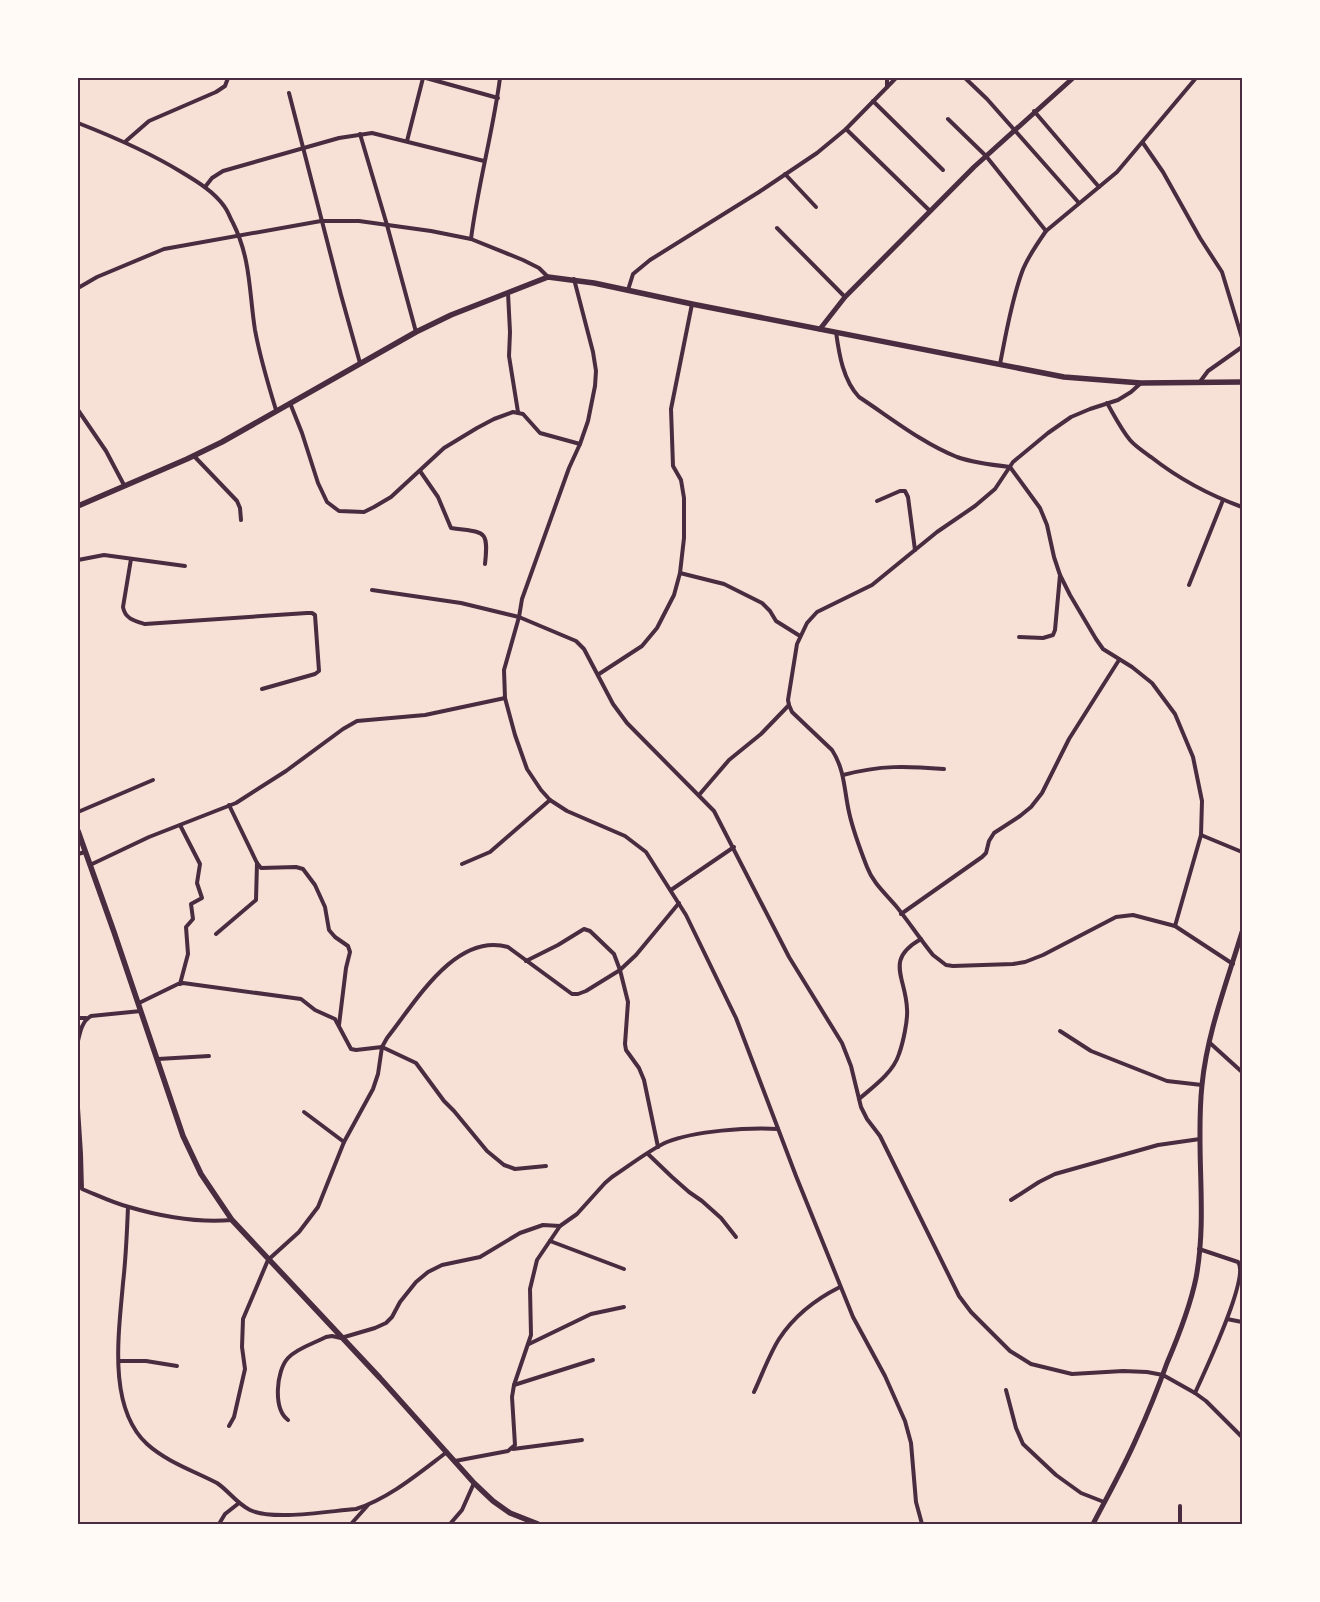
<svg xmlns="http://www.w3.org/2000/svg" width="1320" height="1602" font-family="Quicksand,sans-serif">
  <rect width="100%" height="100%" fill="#f7e1d7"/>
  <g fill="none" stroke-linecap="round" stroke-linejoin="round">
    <g stroke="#4a2c40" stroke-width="4">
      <path d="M 426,78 L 498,98"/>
      <path d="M 887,78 L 887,87"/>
      <path d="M 965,78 L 987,99 L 1079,203"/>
      <path d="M 289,93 L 341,295 L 360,363"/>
      <path d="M 873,101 L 943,170"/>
      <path d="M 1034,111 L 1099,187"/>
      <path d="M 948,119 L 986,156 L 1046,231"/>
      <path d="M 78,123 C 114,137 149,152 183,173 C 198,182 214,192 224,206 C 228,211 230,218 233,223 C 251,259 249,292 255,330 C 260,357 268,384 276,410"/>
      <path d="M 846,129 L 930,211"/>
      <path d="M 360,134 L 387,225 L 416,332"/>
      <path d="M 126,141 L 149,121 L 216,92 L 225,86 L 228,78"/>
      <path d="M 407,141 L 423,78"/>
      <path d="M 1143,143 L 1163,172 L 1200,238 L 1222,272 L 1242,338"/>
      <path d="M 785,174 L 816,207"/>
      <path d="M 205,187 L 212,178 L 223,171 L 339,138 L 372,133 L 484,161"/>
      <path d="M 777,228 L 845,297"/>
      <path d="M 471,239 C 478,184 493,132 500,78"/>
      <path d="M 574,279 L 593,352 L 596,371 L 595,386 L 588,421 L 580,444 L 569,468 L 522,599 L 519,617 L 504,670 L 505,698 L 515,735 L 527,769 L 541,790 L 550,800 L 567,811 L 625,836 L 646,852 L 686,915 L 736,1018 L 796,1176 L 853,1317 L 885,1376 L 905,1421 L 911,1443 L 916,1502 L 922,1524"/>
      <path d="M 78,288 L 97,277 L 164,249 L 321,221 L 359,221 L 431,231 L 471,239 L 523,260 L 539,268 L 548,277"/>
      <path d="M 628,290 L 633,274 L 650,260 L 759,192 L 817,153 L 846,129 L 896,78"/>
      <path d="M 508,293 L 510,332 L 509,356 L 518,412"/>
      <path d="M 836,332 C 839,354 843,380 859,397 C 891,418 922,443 957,457 C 974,463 992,465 1010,467 L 1040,508 L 1047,525 L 1054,557 L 1060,575 L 1070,595 L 1096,639 L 1103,649 L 1132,667 L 1152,683 L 1175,714 L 1193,757 L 1202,801 L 1201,835 L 1175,926"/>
      <path d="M 1000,364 C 1006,334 1011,302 1022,272 C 1027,258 1037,244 1046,231 L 1117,172 L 1196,78"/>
      <path d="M 1141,383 L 1131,392 L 1118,400 L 1090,409 L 1071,417 L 1048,433 L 1013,462 L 995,489 L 975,506 L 937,532 L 872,585 L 817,612 L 807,623 L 797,644 L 788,700 L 789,705 L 792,712 L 832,750 C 845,770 844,790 849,812 C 853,831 860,849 867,867 C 873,883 885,893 896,906 C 909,922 920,939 933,955 L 946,965 L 953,966 L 1013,964 L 1025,962 L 1043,955 L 1116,917 L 1133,915 L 1175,926 L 1233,964"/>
      <path d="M 1199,383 L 1208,371 L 1242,347"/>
      <path d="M 290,403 L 302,433 L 318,483 L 327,502 L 339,511 L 364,512 L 374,507 L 391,497 L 444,448 L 477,428 L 494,419 L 513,412 L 523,414 L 540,433 L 580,444"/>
      <path d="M 1107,403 C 1114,415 1121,429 1130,440 C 1135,446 1144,452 1151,457 C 1179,479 1209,495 1242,507"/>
      <path d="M 78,410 L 106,451 L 124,485"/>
      <path d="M 194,456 L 237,501 L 240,508 L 241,520"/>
      <path d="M 420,471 L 438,497 L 451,528 C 484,533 489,528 485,564"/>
      <path d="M 877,501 L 900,491 L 905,491 L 908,497 L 915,550"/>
      <path d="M 131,559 L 123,607 C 125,619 135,621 145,624 L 307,613 L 312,613 L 315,615 L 319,671 L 315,674 L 262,689"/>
      <path d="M 78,560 L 104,555 L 185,566"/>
      <path d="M 680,573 L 724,584 L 762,603 L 770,611 L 776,621 L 800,636"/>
      <path d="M 1189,585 L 1223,500"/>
      <path d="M 372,590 L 461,603 L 519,617 L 576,641 L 584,649 L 613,704 L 627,723 L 714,811 L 789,957 L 842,1043 L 851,1066 L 861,1107 L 867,1119 L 880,1136 L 959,1296 L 971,1312 L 1010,1351 L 1031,1364 L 1072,1374 L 1123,1371 L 1147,1372 L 1163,1375 L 1195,1393 L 1206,1401 L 1242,1437"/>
      <path d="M 1019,637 L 1043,638 L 1053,635 L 1055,630 L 1060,575"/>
      <path d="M 599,674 L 642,646 L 657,628 L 674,595 L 680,573 L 684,538 L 684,498 L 681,480 L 673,466 L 671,409 L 692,304"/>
      <path d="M 843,775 C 881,765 906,766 944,769"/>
      <path d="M 699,795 L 729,760 L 761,734 L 789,705"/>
      <path d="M 229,805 L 257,863 L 261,868 L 296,867 L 303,869 L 315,885 L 325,907 L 329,930 L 335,937 L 348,946 L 350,952 L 346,968 L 339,1025"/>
      <path d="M 78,812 L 153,780"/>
      <path d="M 180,825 L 200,864 L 197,883 L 202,898 L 191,904 L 193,919 L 186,927 L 188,954 L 180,984"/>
      <path d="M 1201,835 L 1242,852"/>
      <path d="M 78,854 L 85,852"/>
      <path d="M 462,864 L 490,852 L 550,800"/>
      <path d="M 90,865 L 149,837 L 236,803 L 286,771 L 343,729 L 357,721 L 425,715 L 505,698"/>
      <path d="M 671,890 L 734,847"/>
      <path d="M 901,914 L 982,857 L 986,853 L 989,841 L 994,833 L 1020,816 L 1031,807 L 1042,793 L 1069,739 L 1119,660"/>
      <path d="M 216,934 L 256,900 L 257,863"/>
      <path d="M 526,961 L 558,945 L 584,929 L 590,931 L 614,954 L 620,970 L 628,1002 L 625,1044 L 626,1050 L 639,1068 L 644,1080 L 658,1147"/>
      <path d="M 139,1003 L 178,984 L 183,983 L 301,999 L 315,1010 L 335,1019 L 351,1049 L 356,1050 L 382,1047 L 416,1063 L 444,1101 L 454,1111 L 487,1151 L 504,1165 L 515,1169 L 546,1166"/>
      <path d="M 78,1018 L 86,1018"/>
      <path d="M 1060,1031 L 1091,1051 L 1167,1081 L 1202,1085"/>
      <path d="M 78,1041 C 80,1032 82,1021 91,1016 L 141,1011"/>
      <path d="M 1210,1043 L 1242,1072"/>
      <path d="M 158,1059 L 209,1056"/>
      <path d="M 859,1099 C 873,1087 893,1073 899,1054 C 903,1043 908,1020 907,1009 C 906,977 884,960 921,939"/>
      <path d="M 78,1108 L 81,1154 L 82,1189 C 97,1195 113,1203 129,1207 C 163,1217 197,1223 232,1220"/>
      <path d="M 304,1112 L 344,1142"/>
      <path d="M 648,1154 L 672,1177 L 689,1192 L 702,1201 L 721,1218 L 736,1237"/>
      <path d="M 1011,1200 L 1039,1182 L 1055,1174 L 1158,1145 L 1200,1139"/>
      <path d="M 128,1207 C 127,1232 126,1258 123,1283 C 119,1332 107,1407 147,1444 C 167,1462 194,1471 217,1483 C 229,1491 236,1503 250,1510 C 273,1521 329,1511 356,1509 C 390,1498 419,1473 447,1452"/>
      <path d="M 550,1241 L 624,1269"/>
      <path d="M 1227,1319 L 1242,1322"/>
      <path d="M 529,1344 L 591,1314 L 624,1307"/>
      <path d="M 119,1361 L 146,1361 L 177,1366"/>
      <path d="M 514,1385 L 593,1360"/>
      <path d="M 1006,1390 L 1016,1428 L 1023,1444 L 1056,1475 L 1081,1493 L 1104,1502"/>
      <path d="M 754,1392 C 762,1375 769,1355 779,1339 C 794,1316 816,1299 840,1287"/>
      <path d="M 1195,1393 C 1204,1373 1250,1277 1238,1262 L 1199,1249"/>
      <path d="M 288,1420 C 273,1409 276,1371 288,1358 C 297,1348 315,1343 326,1337 L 332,1336 L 341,1338 L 375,1328 L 386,1323 L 392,1317 L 400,1302 L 416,1282 L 428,1272 L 442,1265 L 480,1257 L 520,1233 L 543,1225 L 560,1226"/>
      <path d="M 229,1426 L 234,1417 L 245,1369 L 242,1347 L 243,1319 L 268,1260 L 299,1232 L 318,1207 L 344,1142 L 373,1089 L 378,1074 L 382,1047 L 387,1038 C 415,1003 455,932 508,947 L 572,994 L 578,994 L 586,991 L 620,970 L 636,955 L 679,903"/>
      <path d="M 513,1449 L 582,1440"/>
      <path d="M 455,1461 L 508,1451 L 515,1445 L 512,1397 L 514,1385 L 531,1335 L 530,1289 L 537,1260 L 560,1226 L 577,1214 L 605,1183 L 612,1177 C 629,1166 649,1150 667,1142 C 695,1131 748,1127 778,1129"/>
      <path d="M 219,1524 L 225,1514 L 239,1503"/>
      <path d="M 351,1524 L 368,1505"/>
      <path d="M 450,1524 L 462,1510 L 474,1483"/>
      <path d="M 1180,1524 L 1180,1506"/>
    </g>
    <g stroke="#4a2c40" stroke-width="5">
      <path d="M 820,329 L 845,297 L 974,167 L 1073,78"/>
      <path d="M 1093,1524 C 1108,1495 1124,1467 1137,1437 C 1148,1413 1158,1388 1167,1363 C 1179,1335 1190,1307 1196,1278 C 1208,1214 1195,1149 1202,1085 C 1207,1033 1227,982 1242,932"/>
    </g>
    <g stroke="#4a2c40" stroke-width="5.5">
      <path d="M 78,506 L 187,459 L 222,442 L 416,332 L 451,315 L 548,277 L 594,283 L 692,304 L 1064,377 L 1141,383 L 1242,382"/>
      <path d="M 78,831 L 114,932 L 183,1136 L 201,1174 L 232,1220 L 380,1378 L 474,1483 L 493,1501 L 510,1513 L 538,1524"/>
    </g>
  </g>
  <rect width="1320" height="1602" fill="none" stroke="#fffaf5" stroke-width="158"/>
  <rect x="79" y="79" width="1162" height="1444" fill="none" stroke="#4a2c40" stroke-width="2"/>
</svg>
